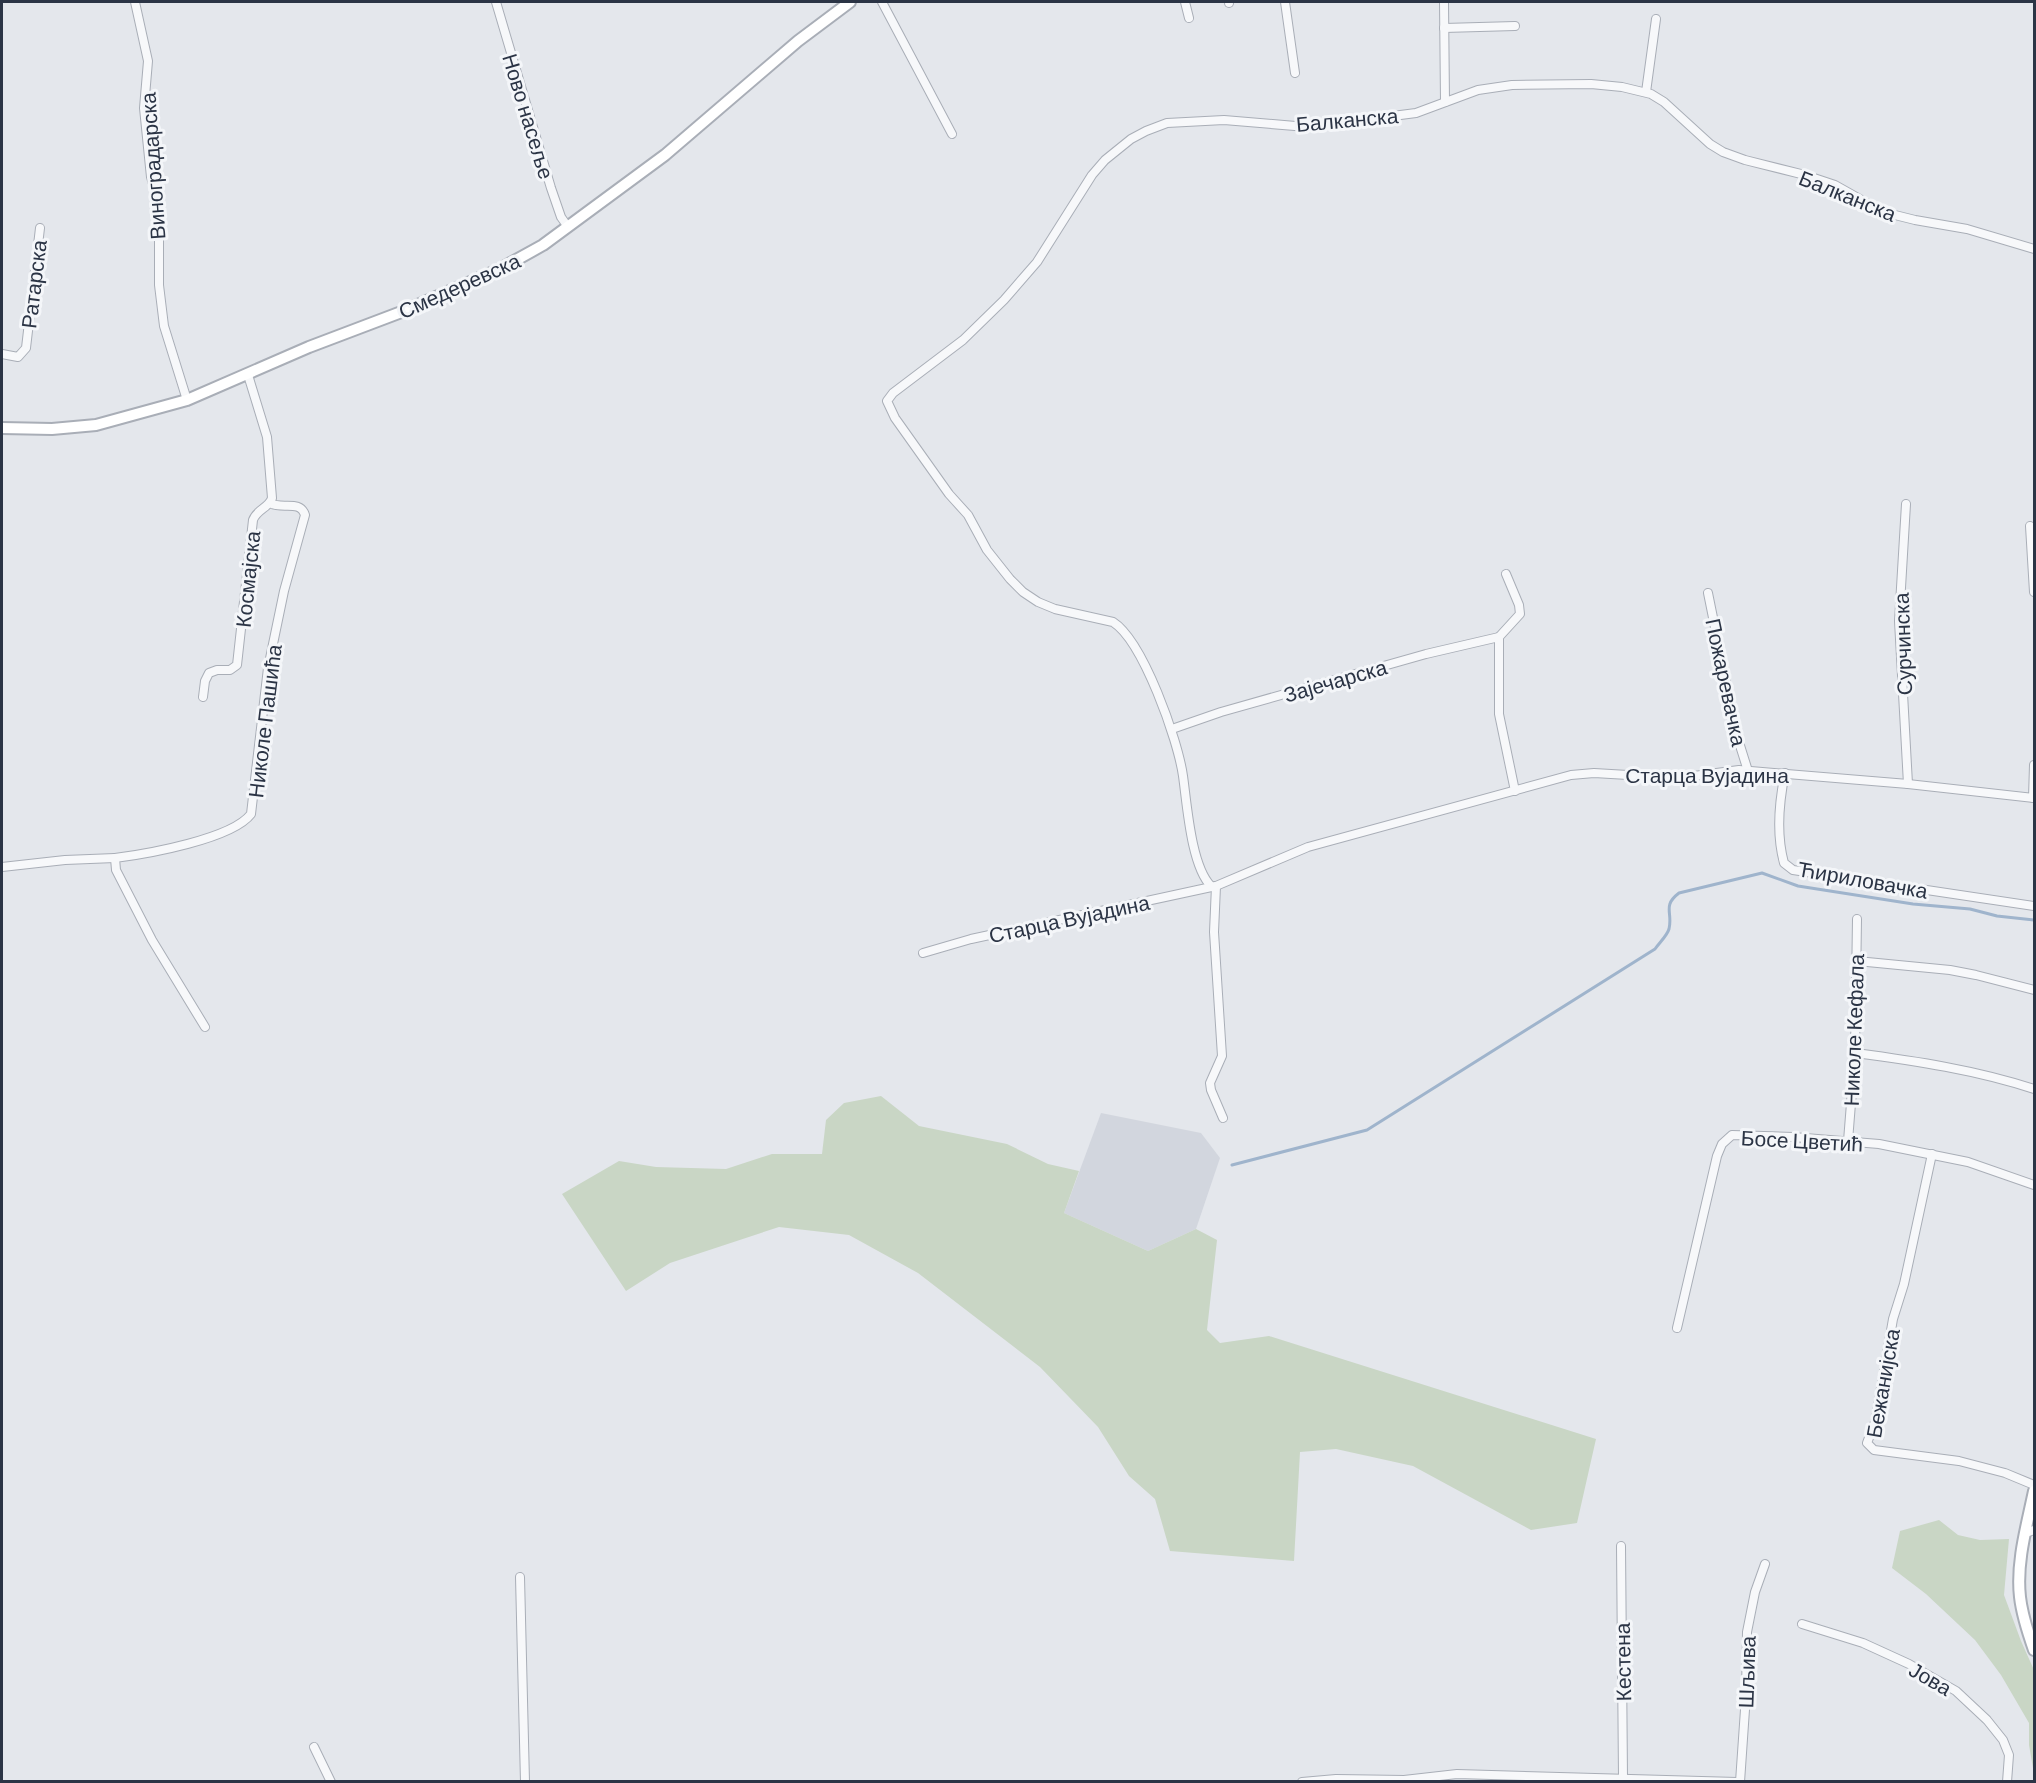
<svg xmlns="http://www.w3.org/2000/svg" width="2036" height="1783" font-family="Barlow,sans-serif">
  <rect width="100%" height="100%" fill="#e4e7ec"/>
  <path fill="#d2d6de" d="M 1101,1113 L 1201,1133 L 1220,1158 L 1196,1229 L 1148,1251 L 1064,1213 Z"/>
  <g fill="#c9d6c5">
    <path d="M 881,1096 L 919,1126 L 1007,1144 L 1048,1164 L 1079,1171 L 1064,1213 L 1148,1251 L 1196,1229 L 1217,1240 L 1207,1330 L 1220,1343 L 1269,1336 L 1596,1439 L 1577,1523 L 1531,1530 L 1413,1466 L 1336,1449 L 1300,1452 L 1294,1561 L 1170,1551 L 1155,1499 L 1129,1476 L 1098,1427 L 1040,1367 L 918,1273 L 849,1235 L 779,1227 L 670,1263 L 626,1291 L 562,1194 L 619,1161 L 656,1167 L 726,1169 L 772,1154 L 822,1154 L 826,1120 L 844,1103 Z"/>
    <path d="M 1939,1520 L 1958,1535 L 1980,1540 L 2009,1539 L 2004,1595 L 2021,1641 L 2034,1670 L 2034,1774 L 2029,1745 L 2029,1723 L 2001,1675 L 1975,1640 L 1926,1594 L 1892,1568 L 1900,1531 Z"/>
  </g>
  <g fill="none" stroke-linecap="round" stroke-linejoin="round">
    <path stroke="#9fb4cc" stroke-width="3" d="M 1232,1165 L 1367,1130 L 1655,949 C 1659,943 1667,936 1669,929 C 1673,912 1662,906 1679,893 L 1762,873 L 1798,886 L 1913,904 L 1970,909 L 1997,916 L 2034,920"/>
    <g stroke="#a9aeb7" stroke-width="10">
      <g id="street">
        <path d="M 135,2 L 148,61 L 144,108 L 151,177 L 159,205 L 159,285 L 164,326 L 187,400"/>
        <path d="M 496,2 L 551,188 L 561,217 L 568,227"/>
        <path d="M 882,2 L 952,134"/>
        <path d="M 1185,2 L 1189,18"/>
        <path d="M 1229,2 L 1229,3"/>
        <path d="M 1285,2 L 1295,73"/>
        <path d="M 1444,2 L 1445,102"/>
        <path d="M 1444,28 L 1515,26"/>
        <path d="M 1646,92 L 1656,19"/>
        <path d="M 2,354 L 18,357 L 26,348 L 40,228"/>
        <path d="M 1906,504 L 1899,621 L 1908,784"/>
        <path d="M 2030,526 L 2034,592"/>
        <path d="M 1506,574 L 1519,605 L 1520,614 L 1499,637 L 1499,714 L 1515,791"/>
        <path d="M 1708,593 L 1737,736 L 1748,771"/>
        <path d="M 203,697 L 205,681 L 209,673 L 217,670 L 230,670 L 237,665 L 253,520 C 257,509 269,508 272,498 L 267,437 L 248,375"/>
        <path d="M 1172,729 L 1221,712 L 1426,654 L 1499,637"/>
        <path d="M 1785,773 C 1779,802 1776,834 1784,863 L 1793,870 L 2034,906"/>
        <path d="M 2033,798 L 2034,765"/>
        <path d="M 2,867 L 65,860 L 115,858"/>
        <path d="M 1211,886 C 1191,866 1187,804 1183,776 C 1178,740 1143,641 1113,622 L 1055,609 L 1038,602 L 1023,592 L 1010,579 L 987,550 L 968,515 L 949,494 L 895,418 L 887,401 L 893,393 L 963,340 L 1004,300 L 1037,262 L 1092,175 L 1105,160 L 1131,139 L 1146,131 L 1167,123 L 1224,120 L 1307,127 L 1416,113 L 1478,90 L 1512,85 L 1591,84 L 1622,87 L 1651,94 L 1664,102 L 1710,144 L 1723,152 L 1745,160 L 1805,175 L 1835,185 L 1883,212 L 1915,220 L 1967,229 L 2034,249"/>
        <path d="M 1216,886 L 1214,932 L 1222,1056 L 1210,1083 L 1211,1090 L 1223,1118"/>
        <path d="M 923,953 L 971,939 L 1216,886 L 1308,847 L 1571,775 L 1594,773 L 1679,778 L 1739,770 L 1908,784 L 2034,798"/>
        <path d="M 1857,961 L 1950,970 L 1976,975 L 2034,990"/>
        <path d="M 205,1027 L 152,940 L 116,870 L 115,858 C 147,854 232,839 251,814 L 268,668 L 284,591 L 305,515 C 300,499 282,510 270,503"/>
        <path d="M 1855,1053 C 1916,1061 1976,1070 2034,1089"/>
        <path d="M 1848,1141 L 1855,1053 L 1857,919"/>
        <path d="M 1932,1154 L 1904,1284 L 1893,1319 L 1875,1422 L 1867,1443 L 1874,1450 L 1959,1461 L 2005,1473 L 2034,1485"/>
        <path d="M 1677,1328 L 1717,1156 L 1722,1144 L 1732,1135 L 1793,1137 L 1879,1144 L 1968,1162 L 2034,1185"/>
        <path d="M 2026,1533 L 2034,1530"/>
        <path d="M 1621,1546 L 1623,1778"/>
        <path d="M 520,1577 L 525,1782"/>
        <path d="M 1802,1624 L 1863,1643 L 1909,1664 L 1956,1691 L 1987,1720 L 2003,1740 L 2009,1755 L 2007,1782"/>
        <path d="M 314,1747 L 331,1782"/>
        <path d="M 1302,1782 L 1336,1779 L 1404,1780 L 1457,1774 L 1737,1782"/>
        <path d="M 1740,1782 L 1746,1695 L 1747,1632 L 1755,1592 L 1765,1564"/>
      </g>
    </g>
    <g stroke="#a9aeb7" stroke-width="14">
      <g id="secondary">
        <path d="M 2,428 L 52,429 L 96,425 L 187,400 L 309,347 L 404,311 L 498,270 L 543,245 L 665,155 L 798,41 L 850,2"/>
        <path d="M 2034,1491 C 2027,1525 2016,1562 2020,1597 C 2022,1615 2028,1633 2034,1650"/>
      </g>
    </g>
    <use href="#street" stroke="#f7f8fa" stroke-width="8"/>
    <use href="#secondary" stroke="#fff" stroke-width="10"/>
  </g>
  <g text-anchor="middle" dominant-baseline="central" stroke-width="6" stroke-linejoin="round" paint-order="stroke">
    <g font-size="21" fill="#2b3445" stroke="#f4f6f9">
      <text transform="translate(529 116) rotate(73)">Ново насеље</text>
      <text transform="translate(1347 119) rotate(-5)">Балканска</text>
      <text transform="translate(152 166) rotate(-94)">Виноградарска</text>
      <text transform="translate(1848 195) rotate(22)">Балканска</text>
      <text transform="translate(33 284) rotate(-83)">Ратарска</text>
      <text transform="translate(459 285) rotate(-24)">Смедеревска</text>
      <text transform="translate(247 579) rotate(-84)">Космајска</text>
      <text transform="translate(1902 644) rotate(-92)">Сурчинска</text>
      <text transform="translate(1335 680) rotate(-16)">Зајечарска</text>
      <text transform="translate(1727 682) rotate(78)">Пожаревачка</text>
      <text transform="translate(264 721) rotate(-83)">Николе Пашића</text>
      <text x="1707" y="774">Старца Вујадина</text>
      <text transform="translate(1863 879) rotate(10)">Ћириловачка</text>
      <text transform="translate(1069 918) rotate(-12)">Старца Вујадина</text>
      <text transform="translate(1853 1030) rotate(-88)">Николе Кефала</text>
      <text transform="translate(1802 1140) rotate(3)">Босе Цветић</text>
      <text transform="translate(1882 1383) rotate(-80)">Бежанијска</text>
      <text transform="translate(1622 1662) rotate(-91)">Кестена</text>
      <text transform="translate(1746 1672) rotate(-88)">Шљива</text>
      <text transform="translate(1931 1678) rotate(30)">Јова</text>
    </g>
  </g>
  <rect width="2036" height="1783" fill="none" stroke="#2b3445" stroke-width="6"/>
</svg>
